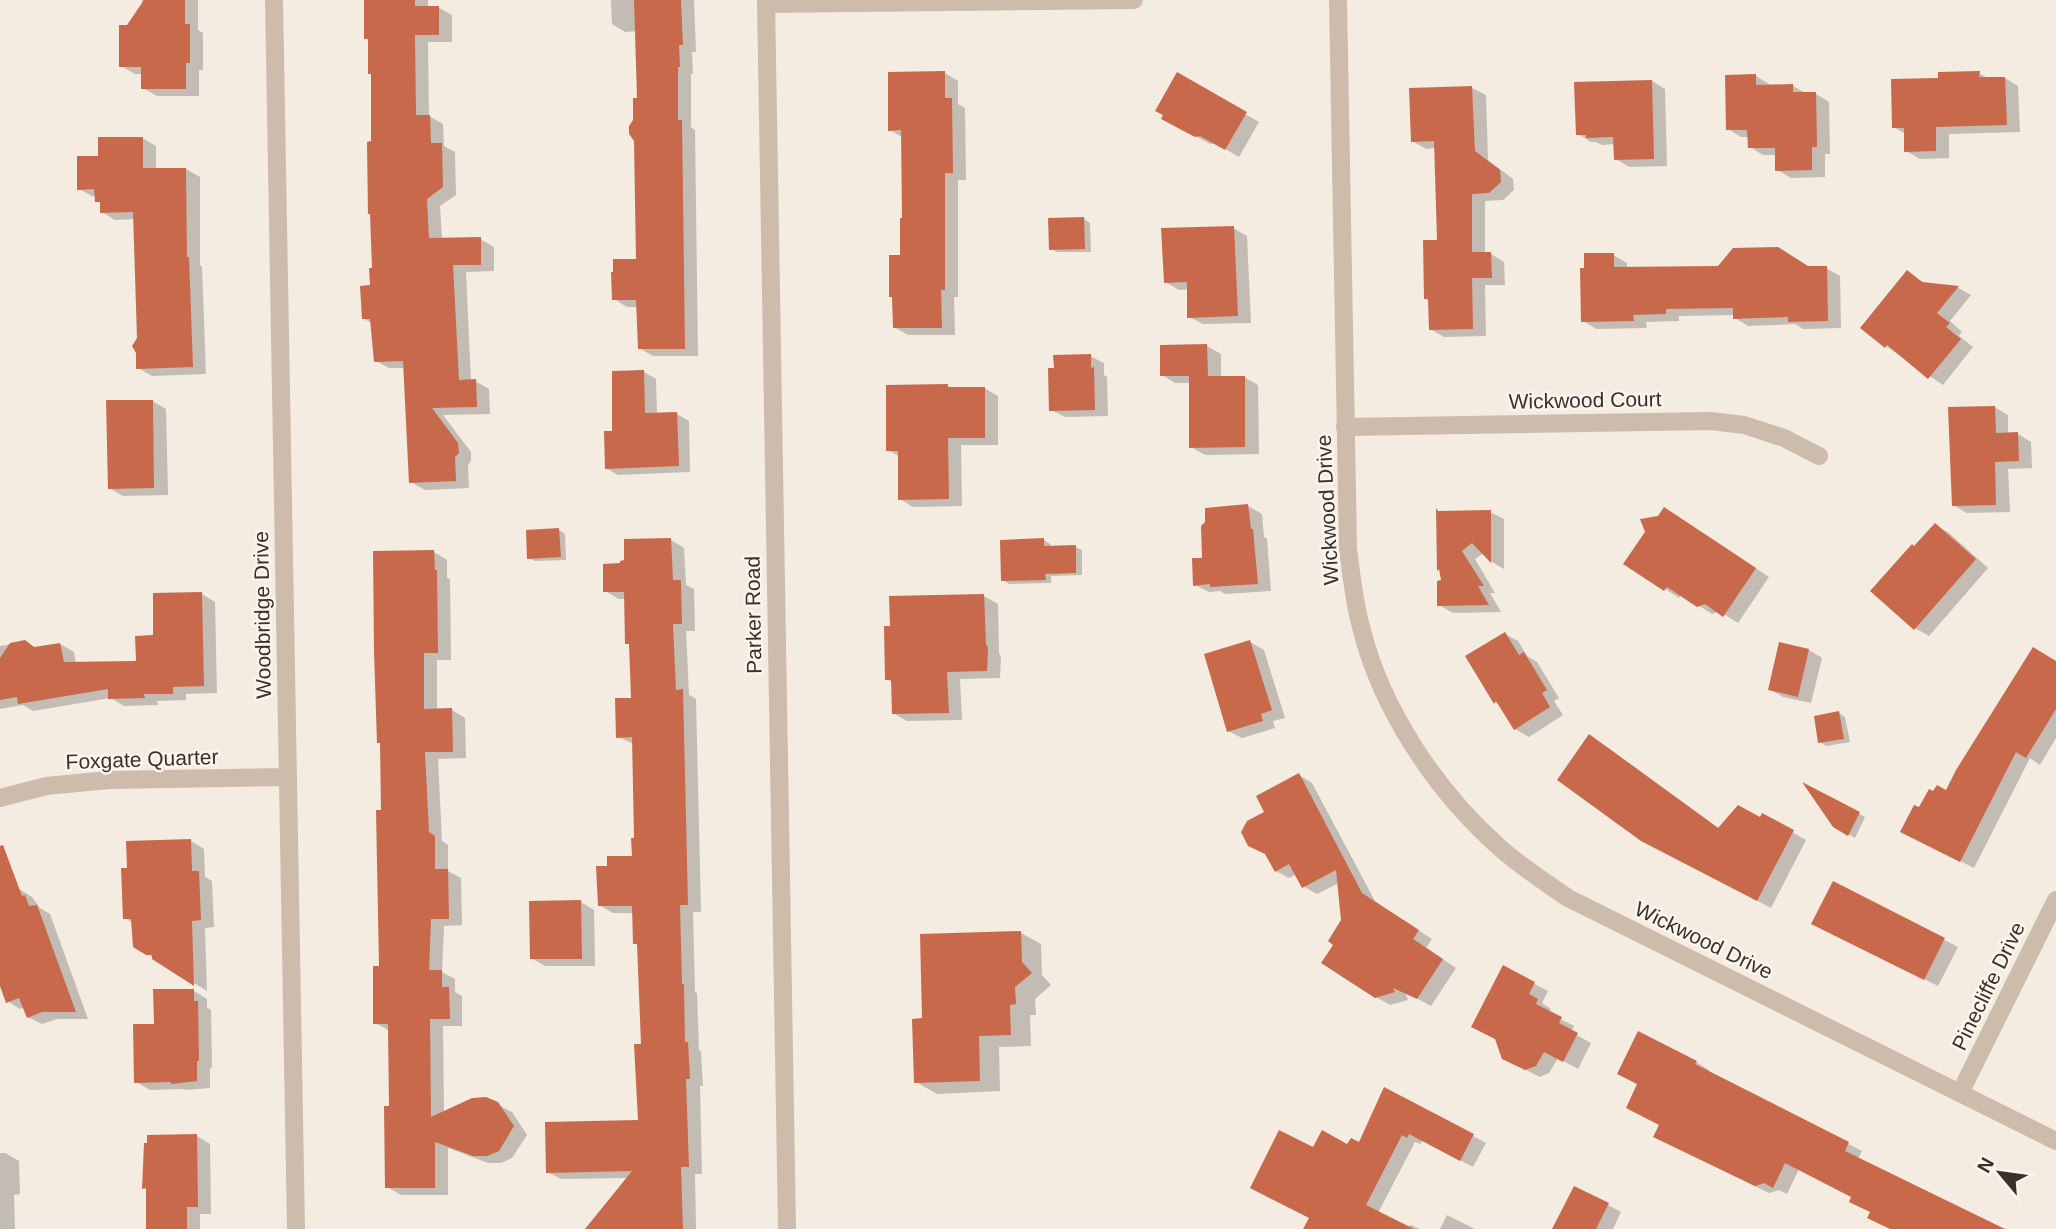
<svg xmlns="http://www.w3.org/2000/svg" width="2056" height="1229" font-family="Helvetica,sans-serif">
  <rect width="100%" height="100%" fill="#f4ebe1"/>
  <g fill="#0003">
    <path d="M 142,0 L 198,0 L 198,30 L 203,33 L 203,70 L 199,70 L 199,96 L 157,96 L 143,88 L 143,74 L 135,74 L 121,66 L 128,27 L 142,7 Z"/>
    <path d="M 366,0 L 428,0 L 428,8 L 439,8 L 452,15 L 452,42 L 428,42 L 429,116 L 443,124 L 444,146 L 455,152 L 456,195 L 440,206 L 442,239 L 480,239 L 494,247 L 494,271 L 466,272 L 471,381 L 475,381 L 489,389 L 490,414 L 443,415 L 471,452 L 471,461 L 468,465 L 469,488 L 425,490 L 411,482 L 405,368 L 389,368 L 376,361 L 373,324 L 363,318 L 372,287 L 374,270 L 372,75 L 370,41 L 365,38 Z"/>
    <path d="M 611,0 L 694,0 L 696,52 L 692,52 L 693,74 L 691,74 L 691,127 L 695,130 L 698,356 L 653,356 L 639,348 L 638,307 L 627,307 L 614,299 L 637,261 L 635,120 L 639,99 L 637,31 L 625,32 L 612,24 Z"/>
    <path d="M 945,73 L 958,81 L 958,104 L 965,108 L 966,180 L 958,180 L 958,297 L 954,297 L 955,335 L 908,335 L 894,327 L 904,219 L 902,137 L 890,130 Z"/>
    <path d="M 1979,73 L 1989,79 L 2005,78 L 2018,86 L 2020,132 L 1949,134 L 1949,158 L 1920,159 L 1906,151 L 1906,134 L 1893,127 L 1939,79 Z"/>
    <path d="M 1177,74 L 1259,122 L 1239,157 L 1215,143 L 1210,144 L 1177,126 Z"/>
    <path d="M 1756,76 L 1769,84 L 1769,86 L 1793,86 L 1807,94 L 1816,94 L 1829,102 L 1830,154 L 1825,154 L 1825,177 L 1791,178 L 1777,170 L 1777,155 L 1763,155 L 1750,147 L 1749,137 L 1741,137 L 1728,129 Z"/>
    <path d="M 1652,81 L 1665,89 L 1667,166 L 1629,167 L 1616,159 L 1615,144 L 1602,145 L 1596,142 L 1591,142 L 1578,134 Z"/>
    <path d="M 1472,88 L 1486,95 L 1488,160 L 1513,179 L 1514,190 L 1503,200 L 1485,201 L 1485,254 L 1491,254 L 1504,262 L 1505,285 L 1485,285 L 1486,336 L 1444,337 L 1430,329 L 1430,301 L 1425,298 L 1439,242 L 1436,148 L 1426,149 L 1412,141 Z"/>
    <path d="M 142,138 L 156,146 L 156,170 L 186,169 L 200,177 L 200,265 L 202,267 L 206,374 L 152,376 L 138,368 L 139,339 L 135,219 L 115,220 L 102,212 L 102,204 L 97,201 L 96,196 L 92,196 L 79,189 L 100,157 Z"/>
    <path d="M 1084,219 L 1090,223 L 1091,252 L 1057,252 L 1051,249 Z"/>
    <path d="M 1233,228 L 1247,236 L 1251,323 L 1203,324 L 1189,317 L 1189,289 L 1179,290 L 1165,282 Z"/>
    <path d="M 1613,255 L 1627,263 L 1627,269 L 1826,268 L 1840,276 L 1841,328 L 1803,329 L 1795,324 L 1748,326 L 1735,318 L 1735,315 L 1679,316 L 1679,321 L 1646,322 L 1647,328 L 1596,329 L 1583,321 Z"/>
    <path d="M 1908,272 L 1926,284 L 1958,288 L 1971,295 L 1950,321 L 1962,332 L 1959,336 L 1973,347 L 1943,385 L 1886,346 Z"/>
    <path d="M 1207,346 L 1221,354 L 1221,378 L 1244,377 L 1258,385 L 1259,454 L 1205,455 L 1191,447 L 1191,383 L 1175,383 L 1162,375 Z"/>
    <path d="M 1090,356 L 1104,363 L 1104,375 L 1107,377 L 1108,416 L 1065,417 L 1051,410 L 1055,370 Z"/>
    <path d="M 644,372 L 656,379 L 657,414 L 677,414 L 689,421 L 690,472 L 618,475 L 606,468 L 614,433 Z"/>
    <path d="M 947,386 L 952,388 L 984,388 L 998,396 L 998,445 L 961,445 L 962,506 L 913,507 L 900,499 L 900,457 L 888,450 Z"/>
    <path d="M 152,401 L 166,409 L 168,495 L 123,496 L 109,488 Z"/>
    <path d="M 1994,407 L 2008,415 L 2008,434 L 2018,434 L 2031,442 L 2032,468 L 2008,469 L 2010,512 L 1967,513 L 1953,505 Z"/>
    <path d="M 1248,506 L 1262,514 L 1264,537 L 1267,539 L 1271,591 L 1225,594 L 1220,591 L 1209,592 L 1195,585 L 1204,559 Z"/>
    <path d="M 1438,511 L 1490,512 L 1504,519 L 1504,569 L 1492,562 L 1484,553 L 1475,559 L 1495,593 L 1490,593 L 1501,612 L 1453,613 L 1439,605 L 1443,581 L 1441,571 L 1439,570 Z"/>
    <path d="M 1678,517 L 1769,577 L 1738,623 L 1719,611 L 1712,614 L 1681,594 L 1679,598 L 1626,563 Z"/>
    <path d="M 1935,525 L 1949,533 L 1988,568 L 1929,636 L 1915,628 L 1915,548 Z"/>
    <path d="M 559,530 L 565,534 L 566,560 L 535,561 L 528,558 Z"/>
    <path d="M 671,540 L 684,548 L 686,585 L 694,589 L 695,631 L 686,631 L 689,695 L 696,699 L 701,912 L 693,912 L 695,992 L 697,993 L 699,1050 L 701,1052 L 703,1086 L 700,1086 L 702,1174 L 695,1174 L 696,1229 L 603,1229 L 628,1178 L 561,1179 L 547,1172 L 640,1122 L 642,1045 L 639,945 L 635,943 L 634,913 L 613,913 L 599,905 L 609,868 L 634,858 L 635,840 L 634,744 L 618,737 L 633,700 L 631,645 L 627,643 L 626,599 L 619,599 L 605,591 L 622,565 Z"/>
    <path d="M 1044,540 L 1050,544 L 1050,547 L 1075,547 L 1082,550 L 1082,575 L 1051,576 L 1051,583 L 1009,584 L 1003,580 Z"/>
    <path d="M 434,552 L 447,560 L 447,578 L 450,579 L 451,660 L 437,660 L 437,711 L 452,710 L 465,718 L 466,758 L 438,759 L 442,841 L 448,845 L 448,871 L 461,878 L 462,925 L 444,926 L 442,972 L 455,979 L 455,992 L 462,996 L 462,1026 L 443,1026 L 444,1113 L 497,1104 L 512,1112 L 527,1135 L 512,1158 L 501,1163 L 488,1163 L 448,1148 L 448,1195 L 401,1195 L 387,1187 L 390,1108 L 388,1030 L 375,1023 L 381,967 L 383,812 Z"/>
    <path d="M 202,594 L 215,602 L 217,693 L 186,694 L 186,700 L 157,701 L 158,705 L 124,706 L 110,698 L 33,711 L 23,705 L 0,709 L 0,646 L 25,642 L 36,649 L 60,644 L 74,652 L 76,664 L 138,663 L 155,637 Z"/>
    <path d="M 984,596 L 998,604 L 999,653 L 1001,657 L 1000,678 L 960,679 L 962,720 L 907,721 L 893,713 L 893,683 L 887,679 Z"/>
    <path d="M 1505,634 L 1518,641 L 1527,656 L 1537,662 L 1559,698 L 1554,701 L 1563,715 L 1529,737 L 1515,729 L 1501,706 L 1495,702 Z"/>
    <path d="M 1250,642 L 1264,650 L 1285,718 L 1273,721 L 1275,728 L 1242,738 L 1228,731 Z"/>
    <path d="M 1780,644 L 1809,650 L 1822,658 L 1811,703 L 1783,697 L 1770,689 Z"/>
    <path d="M 2056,663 L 2056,738 L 2040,765 L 2030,758 L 1974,868 L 1916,839 L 1920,810 L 1947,792 Z"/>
    <path d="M 1839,713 L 1845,717 L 1850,742 L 1826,746 L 1820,742 Z"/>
    <path d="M 1603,744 L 1720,829 L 1761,820 L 1763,816 L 1806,840 L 1771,908 L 1642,839 Z"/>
    <path d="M 1299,775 L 1312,783 L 1376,903 L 1432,939 L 1426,948 L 1456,968 L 1431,1006 L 1405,992 L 1408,1000 L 1390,1005 L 1376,997 L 1335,944 L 1343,921 L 1339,883 L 1317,894 L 1303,886 L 1297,874 L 1289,878 L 1276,871 L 1266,813 Z"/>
    <path d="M 1807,787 L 1865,817 L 1855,838 L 1834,826 Z"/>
    <path d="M 191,841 L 204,849 L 205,877 L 212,881 L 214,927 L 205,928 L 207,991 L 135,946 L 133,923 L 125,918 L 128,869 Z"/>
    <path d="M 1834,883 L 1958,947 L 1938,986 L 1827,931 Z"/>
    <path d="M 19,889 L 32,897 L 40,908 L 50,914 L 88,1019 L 57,1019 L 42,1024 L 28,1017 L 25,1007 L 20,1009 L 7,1001 L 0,981 L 0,896 Z"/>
    <path d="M 581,902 L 594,910 L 595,966 L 545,966 L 531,958 Z"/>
    <path d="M 1021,933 L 1041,944 L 1042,975 L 1051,985 L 1035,999 L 1036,1015 L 1030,1015 L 1031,1046 L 999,1047 L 1000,1091 L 937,1094 L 916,1082 L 924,1020 Z"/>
    <path d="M 1504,968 L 1548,991 L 1542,1003 L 1551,1009 L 1549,1013 L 1574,1026 L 1571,1032 L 1591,1043 L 1578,1069 L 1558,1058 L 1549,1073 L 1540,1077 L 1518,1066 Z"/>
    <path d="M 194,991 L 207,999 L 207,1008 L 211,1010 L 212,1068 L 210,1068 L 210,1088 L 186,1090 L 183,1089 L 150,1090 L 136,1082 L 156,1025 Z"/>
    <path d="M 1696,1062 L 1709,1070 L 1708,1072 L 1862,1151 L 1858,1159 L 2001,1229 L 1892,1229 L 1853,1197 L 1799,1169 L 1787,1194 L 1779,1190 L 1769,1193 L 1669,1144 L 1661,1125 L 1641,1115 Z"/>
    <path d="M 1385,1089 L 1486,1143 L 1473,1167 L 1422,1140 L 1421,1144 L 1415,1142 L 1378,1213 L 1406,1227 L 1411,1225 L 1420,1229 L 1305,1229 L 1311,1218 L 1314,1150 L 1360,1144 Z"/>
    <path d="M 197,1136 L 210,1144 L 211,1214 L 200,1214 L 200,1229 L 148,1229 L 147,1190 L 144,1188 Z"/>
    <path d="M 0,1153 L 5,1153 L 19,1161 L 20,1194 L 14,1195 L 15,1229 L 0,1229 Z"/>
    <path d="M 1608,1205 L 1621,1212 L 1613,1229 L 1587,1229 Z"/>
    <path d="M 1447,1215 L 1475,1229 L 1440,1229 Z"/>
  </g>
  <g fill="#c8694b">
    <path d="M 144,0 L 185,0 L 185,24 L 190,24 L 190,63 L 186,63 L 186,89 L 141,89 L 141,67 L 119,67 L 119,25 L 127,25 Z"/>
    <path d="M 364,0 L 415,0 L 415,6 L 439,6 L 439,35 L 415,35 L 416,115 L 430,115 L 431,143 L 442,143 L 443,187 L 427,199 L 429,238 L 481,237 L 481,265 L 453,265 L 459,380 L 476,379 L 477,407 L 432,408 L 458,443 L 459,453 L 455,457 L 456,481 L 409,483 L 403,361 L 374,362 L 370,319 L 362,319 L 360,286 L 370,285 L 369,268 L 372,268 L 370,214 L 368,214 L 367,142 L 371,141 L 371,74 L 368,74 L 368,39 L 364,39 Z"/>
    <path d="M 634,0 L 681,0 L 683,45 L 679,45 L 680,67 L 678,67 L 678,120 L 682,120 L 685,349 L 638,349 L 636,300 L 612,300 L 611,272 L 613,272 L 613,259 L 636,259 L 634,141 L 629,134 L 629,126 L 633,120 L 633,98 L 637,98 Z"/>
    <path d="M 945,71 L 945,98 L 952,98 L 953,173 L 945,173 L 945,290 L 941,290 L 942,328 L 893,328 L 892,297 L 889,297 L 889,255 L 900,255 L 900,218 L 902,218 L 901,130 L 888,131 L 888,72 Z"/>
    <path d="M 1980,71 L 1979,77 L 2005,77 L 2007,125 L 1936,127 L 1936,151 L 1904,152 L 1904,128 L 1892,128 L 1891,79 L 1938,78 L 1938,72 Z"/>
    <path d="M 1177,72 L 1247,112 L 1225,150 L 1200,136 L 1195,137 L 1161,119 L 1163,115 L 1155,111 Z"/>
    <path d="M 1756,74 L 1756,85 L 1793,84 L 1793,92 L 1816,92 L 1817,147 L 1812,147 L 1812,170 L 1775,171 L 1775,148 L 1748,148 L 1747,130 L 1726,130 L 1725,75 Z"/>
    <path d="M 1652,80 L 1654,159 L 1614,160 L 1613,137 L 1586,138 L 1586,135 L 1576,135 L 1574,82 Z"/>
    <path d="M 1472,86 L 1475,151 L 1500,170 L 1501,182 L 1489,193 L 1472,194 L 1472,252 L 1491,252 L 1492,278 L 1472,278 L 1473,329 L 1429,330 L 1428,299 L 1424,299 L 1423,240 L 1437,240 L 1434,141 L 1411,142 L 1409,88 Z"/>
    <path d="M 98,137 L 143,137 L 143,168 L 186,168 L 187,257 L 189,257 L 193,367 L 136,369 L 136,353 L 132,346 L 137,338 L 133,212 L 100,213 L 100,202 L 95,202 L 94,189 L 77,190 L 77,156 L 98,156 Z"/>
    <path d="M 1084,217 L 1085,249 L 1049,250 L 1048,218 Z"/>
    <path d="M 1234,226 L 1238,316 L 1187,318 L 1187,282 L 1164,283 L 1161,228 Z"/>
    <path d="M 1778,247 L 1808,266 L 1827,266 L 1828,321 L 1788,322 L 1788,317 L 1733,319 L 1733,308 L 1666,309 L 1666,314 L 1633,315 L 1634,321 L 1581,322 L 1580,268 L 1584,268 L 1584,253 L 1614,253 L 1614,267 L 1718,266 L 1733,248 Z"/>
    <path d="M 1907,270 L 1922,282 L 1959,286 L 1937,313 L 1950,323 L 1946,327 L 1961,339 L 1928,379 L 1887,345 L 1885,348 L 1860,328 Z"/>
    <path d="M 1207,344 L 1208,376 L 1160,376 L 1160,345 Z"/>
    <path d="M 1091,354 L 1091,368 L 1094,367 L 1095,410 L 1049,411 L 1048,368 L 1054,368 L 1053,355 Z"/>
    <path d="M 644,370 L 645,413 L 677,412 L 679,466 L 605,469 L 604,431 L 612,431 L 612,371 Z"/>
    <path d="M 1189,376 L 1245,376 L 1245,447 L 1189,448 Z"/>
    <path d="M 948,384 L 948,387 L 985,387 L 985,438 L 948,438 L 949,499 L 898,500 L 898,451 L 886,451 L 886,385 Z"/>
    <path d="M 106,400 L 153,400 L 154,488 L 108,489 Z"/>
    <path d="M 1995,406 L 1996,433 L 2018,432 L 2019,461 L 1995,462 L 1996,505 L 1952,506 L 1948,407 Z"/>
    <path d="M 1248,504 L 1251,529 L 1253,529 L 1258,584 L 1210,587 L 1210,584 L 1193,586 L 1192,558 L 1202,558 L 1201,526 L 1205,522 L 1205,508 Z"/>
    <path d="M 1664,507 L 1756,568 L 1723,617 L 1705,604 L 1697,607 L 1667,587 L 1664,591 L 1623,564 L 1645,532 L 1640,519 L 1658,516 Z"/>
    <path d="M 1436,508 L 1438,511 L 1491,510 L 1491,563 L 1472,543 L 1462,551 L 1484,586 L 1478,586 L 1489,605 L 1437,606 L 1437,581 L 1441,580 L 1439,569 L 1437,571 Z"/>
    <path d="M 1935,523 L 1976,559 L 1914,630 L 1870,591 L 1912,544 L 1914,546 Z"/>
    <path d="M 559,528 L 561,557 L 527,559 L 526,530 Z"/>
    <path d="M 671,538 L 673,580 L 681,580 L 682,624 L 673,624 L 676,690 L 683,689 L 688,905 L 680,905 L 682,984 L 684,984 L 685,1042 L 688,1042 L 690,1079 L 686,1079 L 689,1167 L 681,1167 L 683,1229 L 585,1229 L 632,1171 L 546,1173 L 545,1122 L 638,1120 L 634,1044 L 641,1044 L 637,944 L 633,944 L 632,906 L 598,906 L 596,866 L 607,866 L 607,856 L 632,856 L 631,838 L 634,838 L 632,737 L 616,738 L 615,698 L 631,698 L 629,644 L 625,644 L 624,592 L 603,592 L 603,564 L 620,563 L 620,561 L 624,560 L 624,539 Z"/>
    <path d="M 1044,538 L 1044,546 L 1076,545 L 1076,573 L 1045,574 L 1046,580 L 1001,581 L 1000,540 Z"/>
    <path d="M 434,550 L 435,570 L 437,570 L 438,653 L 424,653 L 424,709 L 452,708 L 453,752 L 425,752 L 429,832 L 435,836 L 435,869 L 448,869 L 449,919 L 431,919 L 429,970 L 442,970 L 442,987 L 449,987 L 450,1019 L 430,1019 L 431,1117 L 472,1098 L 486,1097 L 498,1102 L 514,1126 L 499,1151 L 487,1156 L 473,1156 L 435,1142 L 435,1188 L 385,1188 L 384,1106 L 389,1106 L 388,1024 L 373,1024 L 373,966 L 379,966 L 376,810 L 381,810 L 380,743 L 377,743 L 374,651 L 373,551 Z"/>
    <path d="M 202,592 L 204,686 L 173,687 L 173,694 L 144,694 L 145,698 L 108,699 L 108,689 L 18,704 L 17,697 L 0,700 L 0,658 L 10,643 L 25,640 L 34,647 L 60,643 L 64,662 L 136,661 L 135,636 L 153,635 L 153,593 Z"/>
    <path d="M 984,594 L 986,644 L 988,648 L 987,671 L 947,672 L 949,713 L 892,714 L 891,680 L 885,680 L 884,626 L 890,626 L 889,596 Z"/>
    <path d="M 1505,632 L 1519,655 L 1524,652 L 1547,690 L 1542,693 L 1550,707 L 1514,730 L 1496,701 L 1494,704 L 1465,656 Z"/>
    <path d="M 1250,640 L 1272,710 L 1261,714 L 1263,721 L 1227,732 L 1204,654 Z"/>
    <path d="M 1779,642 L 1809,649 L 1798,697 L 1768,690 Z"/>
    <path d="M 2033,647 L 2056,661 L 2056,709 L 2026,758 L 2016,752 L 1960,862 L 1900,832 L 1914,805 L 1919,807 L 1929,789 L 1933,791 L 1937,785 L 1946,790 L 1956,770 Z"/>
    <path d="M 1839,711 L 1844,739 L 1818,743 L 1814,716 Z"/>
    <path d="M 1589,734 L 1718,828 L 1738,805 L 1760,817 L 1762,813 L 1794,830 L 1757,901 L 1641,841 L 1557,780 Z"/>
    <path d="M 1299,773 L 1362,893 L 1419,930 L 1413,939 L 1443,959 L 1417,999 L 1393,988 L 1395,992 L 1375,998 L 1321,963 L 1333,945 L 1328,941 L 1341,920 L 1336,870 L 1302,888 L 1289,864 L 1275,872 L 1265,854 L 1248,846 L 1241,832 L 1247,821 L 1264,812 L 1256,796 Z"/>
    <path d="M 1802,782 L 1860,812 L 1848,836 L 1833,827 Z"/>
    <path d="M 191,839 L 192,871 L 199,871 L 201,920 L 192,921 L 194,986 L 152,959 L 152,955 L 146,955 L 133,947 L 131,919 L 123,919 L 121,868 L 127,868 L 126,841 Z"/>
    <path d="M 3,845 L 22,896 L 25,895 L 29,906 L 37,905 L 76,1012 L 42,1012 L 27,1018 L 19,998 L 6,1003 L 0,986 L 0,846 Z"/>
    <path d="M 1833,881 L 1945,938 L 1924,980 L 1811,924 Z"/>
    <path d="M 581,900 L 582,959 L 530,959 L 529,901 Z"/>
    <path d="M 1021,931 L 1022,962 L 1032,973 L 1015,987 L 1016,1004 L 1010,1005 L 1011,1035 L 979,1036 L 980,1081 L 914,1083 L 912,1019 L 922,1018 L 920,934 Z"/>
    <path d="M 1503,965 L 1535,982 L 1529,994 L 1538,999 L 1536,1004 L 1562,1017 L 1559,1023 L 1578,1033 L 1563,1062 L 1544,1052 L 1536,1066 L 1525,1070 L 1502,1059 L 1495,1039 L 1471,1027 Z"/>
    <path d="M 153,989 L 194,989 L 194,1001 L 198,1001 L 199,1061 L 197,1061 L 197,1081 L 171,1084 L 171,1082 L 134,1083 L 133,1024 L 154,1024 Z"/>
    <path d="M 1638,1031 L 1697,1061 L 1695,1064 L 1849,1142 L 1845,1151 L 2005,1229 L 1890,1229 L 1867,1218 L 1870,1212 L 1849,1202 L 1851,1197 L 1785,1163 L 1773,1188 L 1764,1183 L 1755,1186 L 1653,1137 L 1659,1125 L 1626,1108 L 1637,1084 L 1617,1074 Z"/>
    <path d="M 1384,1087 L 1474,1134 L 1460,1161 L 1409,1134 L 1407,1138 L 1402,1135 L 1366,1205 L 1414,1229 L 1303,1229 L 1309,1218 L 1250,1188 L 1279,1130 L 1313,1147 L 1322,1130 L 1347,1144 L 1351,1138 L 1359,1142 Z"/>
    <path d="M 197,1134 L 198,1207 L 187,1207 L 187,1229 L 146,1229 L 146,1188 L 142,1189 L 144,1143 L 147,1143 L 147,1135 Z"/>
    <path d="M 1574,1186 L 1609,1203 L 1596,1229 L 1552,1229 Z"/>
  </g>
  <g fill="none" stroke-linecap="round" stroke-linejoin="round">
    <g stroke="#cdbbac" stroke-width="18">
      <path d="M 274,0 L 296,1229"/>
      <path d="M 1338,0 L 1348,548 C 1351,574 1354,601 1361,627 C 1381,709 1436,791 1499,847 C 1520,866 1545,882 1568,898 L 2056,1141"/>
      <path d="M 766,4 L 1134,0"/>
      <path d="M 1345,427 L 1711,421 L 1744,425 L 1784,438 L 1819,456"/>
      <path d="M 0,798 L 46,786 L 109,780 L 288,777"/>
      <path d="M 1960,1093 L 2056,900"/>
    </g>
    <path stroke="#cdbbac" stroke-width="18" d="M 766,0 L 787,1229"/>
  </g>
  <g text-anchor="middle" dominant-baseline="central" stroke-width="5" stroke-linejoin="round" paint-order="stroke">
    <g font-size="21" fill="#3b302b" stroke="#fbf5ee">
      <text transform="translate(1585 400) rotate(-1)">Wickwood Court</text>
      <text transform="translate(1327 510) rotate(-93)">Wickwood Drive</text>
      <text transform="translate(262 615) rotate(-91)">Woodbridge Drive</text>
      <text transform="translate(753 615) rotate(-91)">Parker Road</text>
      <text transform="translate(142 759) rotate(-2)">Foxgate Quarter</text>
      <text transform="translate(1704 940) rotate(26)">Wickwood Drive</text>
      <text transform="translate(1988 986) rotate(-64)">Pinecliffe Drive</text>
    </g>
  </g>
  <g transform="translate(2000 1173) rotate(299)" stroke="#fbf5ee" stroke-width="5" paint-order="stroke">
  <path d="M0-5L12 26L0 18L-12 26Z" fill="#3b302b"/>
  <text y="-10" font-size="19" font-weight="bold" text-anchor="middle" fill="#3b302b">N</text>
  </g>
</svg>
